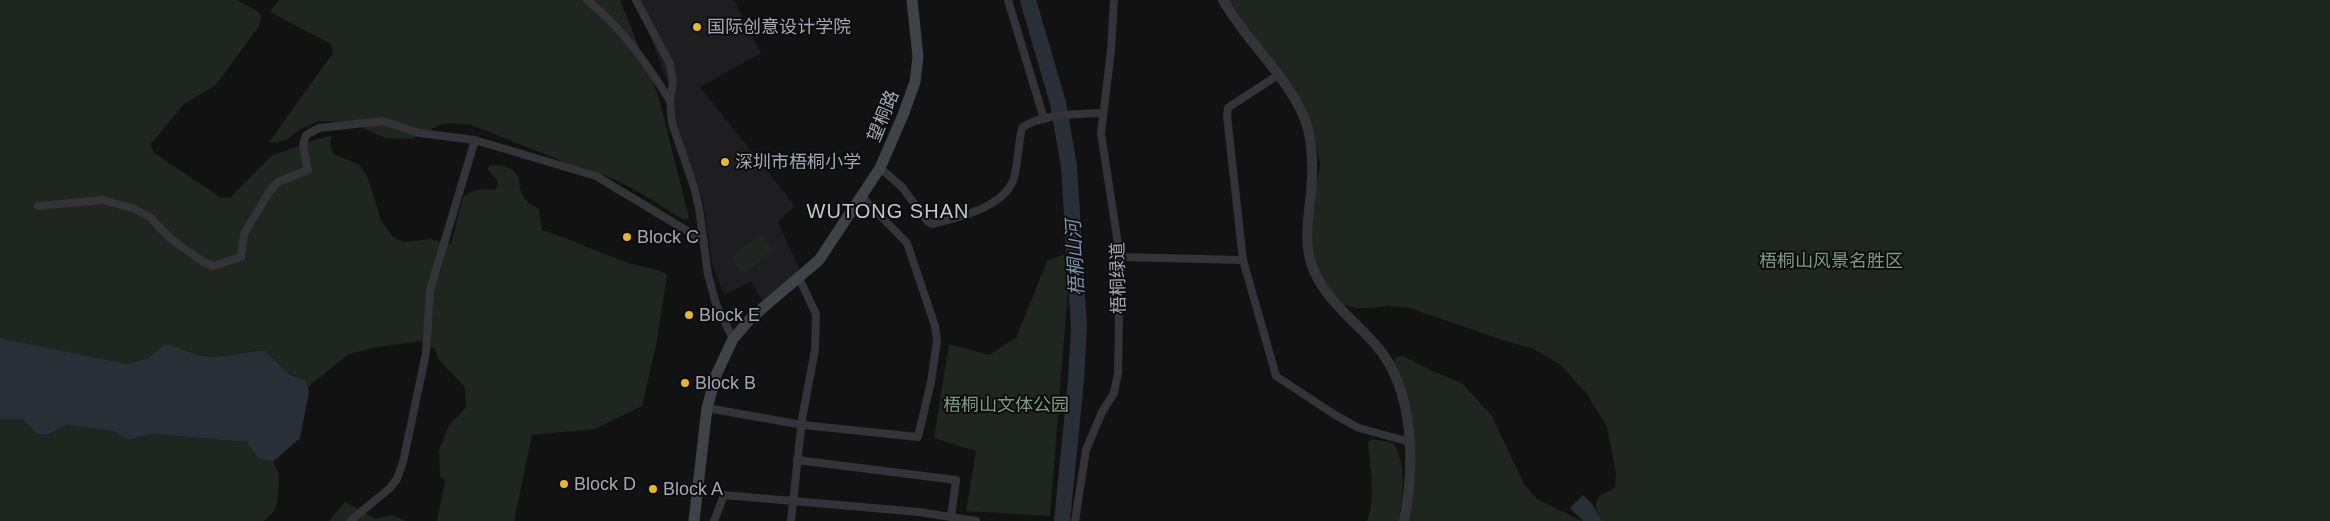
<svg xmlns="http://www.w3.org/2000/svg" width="2330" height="521" font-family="Arial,'Noto Sans SC',sans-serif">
  <rect width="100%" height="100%" fill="#121213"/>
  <path fill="#1e1e20" d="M 637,0 L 734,0 L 761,53 L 700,87 L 795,206 L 778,222 L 800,271 L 764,304 L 751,281 L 724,295 L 712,264 L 703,200 L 676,124 L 673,98 Z"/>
  <g fill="#1e261f">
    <path d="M 0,0 L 237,0 L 259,12 L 261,17 L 259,26 L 216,85 L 184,104 L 150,145 L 154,153 L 220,197 L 230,198 L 271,156 L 317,139 L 332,136 L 330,144 L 333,154 L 358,164 L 367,175 L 381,220 L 393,237 L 404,242 L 430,239 L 451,244 L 463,197 C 472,190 483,188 494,190 L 498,186 L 497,180 L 488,170 L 489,166 C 499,164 512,166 518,176 C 520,181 519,188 521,192 C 525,201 531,205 539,209 L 542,230 C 570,239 596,251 623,261 C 638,267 653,266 667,275 L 657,340 L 642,406 L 595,429 L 532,435 L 514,521 L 437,521 L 445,481 L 440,476 L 439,450 L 449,425 L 466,407 L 465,387 L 438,359 L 435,349 L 422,341 L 378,347 L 349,354 L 308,387 L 306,380 L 292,375 L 265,351 C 244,350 222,359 201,355 C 190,353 179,346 166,344 L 146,359 L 128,364 L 0,338 Z"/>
    <path d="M 279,0 L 620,0 L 658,95 L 689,218 L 684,220 C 650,199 613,173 574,166 L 472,125 L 451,123 L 439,125 L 413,139 L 386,138 L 349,122 L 319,121 L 299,130 L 287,140 L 273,143 L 269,142 L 333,53 L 331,44 C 322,39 272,14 270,11 Z"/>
    <path d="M 1226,0 L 2330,0 L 2330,521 L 1602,521 C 1596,512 1594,507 1598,497 L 1615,488 L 1616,473 L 1607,427 L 1587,394 L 1561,365 L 1532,348 L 1502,340 L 1410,308 L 1388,306 L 1371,308 L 1356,308 L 1338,303 L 1322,284 L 1307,243 L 1320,164 L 1315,140 Z"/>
    <path d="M 761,234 L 773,250 L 743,274 L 731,258 Z"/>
    <path d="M 1065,254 L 1069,276 L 1050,516 L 966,511 L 976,451 L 934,438 L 949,344 L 989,355 L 1016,338 L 1047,261 Z"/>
    <path d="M 1403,356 L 1432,371 L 1462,383 L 1492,416 L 1524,484 L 1537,499 L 1582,521 L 1409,521 L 1413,436 L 1394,363 L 1396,357 Z"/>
    <path d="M 0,419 L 23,419 L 49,434 L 67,425 L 113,431 L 127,440 L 152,434 L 248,442 L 259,459 L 273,462 L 279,474 L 278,496 L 276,509 L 264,521 L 0,521 Z"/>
    <path d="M 1372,439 L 1393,443 C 1408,465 1402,495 1399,521 L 1367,521 C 1376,498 1370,467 1368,443 Z"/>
    <path d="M 345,502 L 376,519 L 392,515 L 406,521 L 329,521 Z"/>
  </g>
  <g fill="#292f36">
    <path d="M 0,338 L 128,364 L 146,359 L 166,344 C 178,346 188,352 199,355 C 220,360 244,350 265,351 L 291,375 L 306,380 L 309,392 L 300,438 L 273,462 L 259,459 L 247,442 L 152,434 L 127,440 L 113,431 L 67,425 L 49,434 L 37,434 L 23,419 L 0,419 Z"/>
    <path d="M 1583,495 L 1592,504 L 1602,521 L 1583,521 L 1570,508 Z"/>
  </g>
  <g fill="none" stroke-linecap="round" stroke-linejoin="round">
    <path stroke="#292f36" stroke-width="16" d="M 1028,0 L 1058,103 L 1069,166 L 1079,327 L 1076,381 L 1062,521"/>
    <g stroke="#333338" stroke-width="8">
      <path d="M 587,0 C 623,29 646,62 670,101"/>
      <path d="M 636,0 L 670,64 L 673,82 L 670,101 L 672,123 L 694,187 L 699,208 L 708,275 L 716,304 L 733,339"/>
      <path d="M 1008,0 L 1044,119"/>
      <path d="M 1278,75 L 1232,105 L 1228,108 L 1227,116 L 1243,260 L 1276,376 L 1335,415 L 1359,428 L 1410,442"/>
      <path d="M 880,168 L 902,187 L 927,221 L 932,224 C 958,218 1005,207 1014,178 C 1018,165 1018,143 1022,128 C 1039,114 1080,114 1103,113"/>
      <path d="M 38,206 L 103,200 L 135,209 L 151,218 L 171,239 L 203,262 L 213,266 L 241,257 L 244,234 L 269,192 L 278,182 L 308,170 L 303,145 L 306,135 L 319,128 L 383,121 L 419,133 L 475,140 L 596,176 L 704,241"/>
      <path d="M 1120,257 L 1243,260"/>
      <path d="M 707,408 L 803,425 L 918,437 L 931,382 L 937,341 L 935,326 L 907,243 L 861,196"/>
      <path d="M 797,460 L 956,480 L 951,517"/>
      <path d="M 350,521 L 390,488 L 397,479 L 403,462 L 426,353 L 430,290 L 475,140"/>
      <path d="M 714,521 L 724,495 L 919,512 L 976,521"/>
      <path d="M 791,521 L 802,419 L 815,350 L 816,314 L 799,278"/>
      <path d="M 1075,521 L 1086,450 L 1102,412 L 1114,393 L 1118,373 L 1120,257 L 1101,133 L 1111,51 L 1114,0"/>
    </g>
    <path stroke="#333338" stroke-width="10" d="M 1223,0 C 1246,42 1296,84 1308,129 C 1313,150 1313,172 1311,193 C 1308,220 1303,246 1314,271 C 1327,301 1354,320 1375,344 C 1415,389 1415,464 1404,521"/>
    <path stroke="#414248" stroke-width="11" d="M 694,521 L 707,408 L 716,375 L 733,339 L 751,318 L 819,260 L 880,168 L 903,115 L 915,82 L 918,57 L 912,0"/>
  </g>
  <g fill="#e9b634" stroke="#0d0d0e" stroke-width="2">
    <circle cx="697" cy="27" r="5"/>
    <circle cx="725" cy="162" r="5"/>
    <circle cx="627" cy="237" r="5"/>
    <circle cx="689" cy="315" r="5"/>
    <circle cx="685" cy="383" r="5"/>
    <circle cx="564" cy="484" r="5"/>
    <circle cx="653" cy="489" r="5"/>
  </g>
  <g text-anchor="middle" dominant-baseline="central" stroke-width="4" stroke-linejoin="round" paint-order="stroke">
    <g font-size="18" fill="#a4a8b3" stroke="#0d0d0e" text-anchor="start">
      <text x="707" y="27">国际创意设计学院</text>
      <text x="735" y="162">深圳市梧桐小学</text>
      <text x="637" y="237">Block C</text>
      <text x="699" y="315">Block E</text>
      <text x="695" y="383">Block B</text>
      <text x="574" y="484">Block D</text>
      <text x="663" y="489">Block A</text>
    </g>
    <g font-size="18" fill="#a4a8b3" stroke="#0d0d0e">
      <text transform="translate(883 116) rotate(-68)">望桐路</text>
      <text transform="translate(1118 278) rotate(-91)">梧桐绿道</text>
    </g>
    <g font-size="18" fill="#7b9d7f" stroke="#0d0d0e">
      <text x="1831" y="261">梧桐山风景名胜区</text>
      <text x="1006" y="405">梧桐山文体公园</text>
    </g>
    <g font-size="19" font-style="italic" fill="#7c93ad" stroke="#0d0d0e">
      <text transform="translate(1075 258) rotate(-93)">梧桐山河</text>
    </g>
    <g font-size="20" letter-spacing="1" fill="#c4c7cf" stroke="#0d0d0e">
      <text x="888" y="211">WUTONG SHAN</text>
    </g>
  </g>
</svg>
